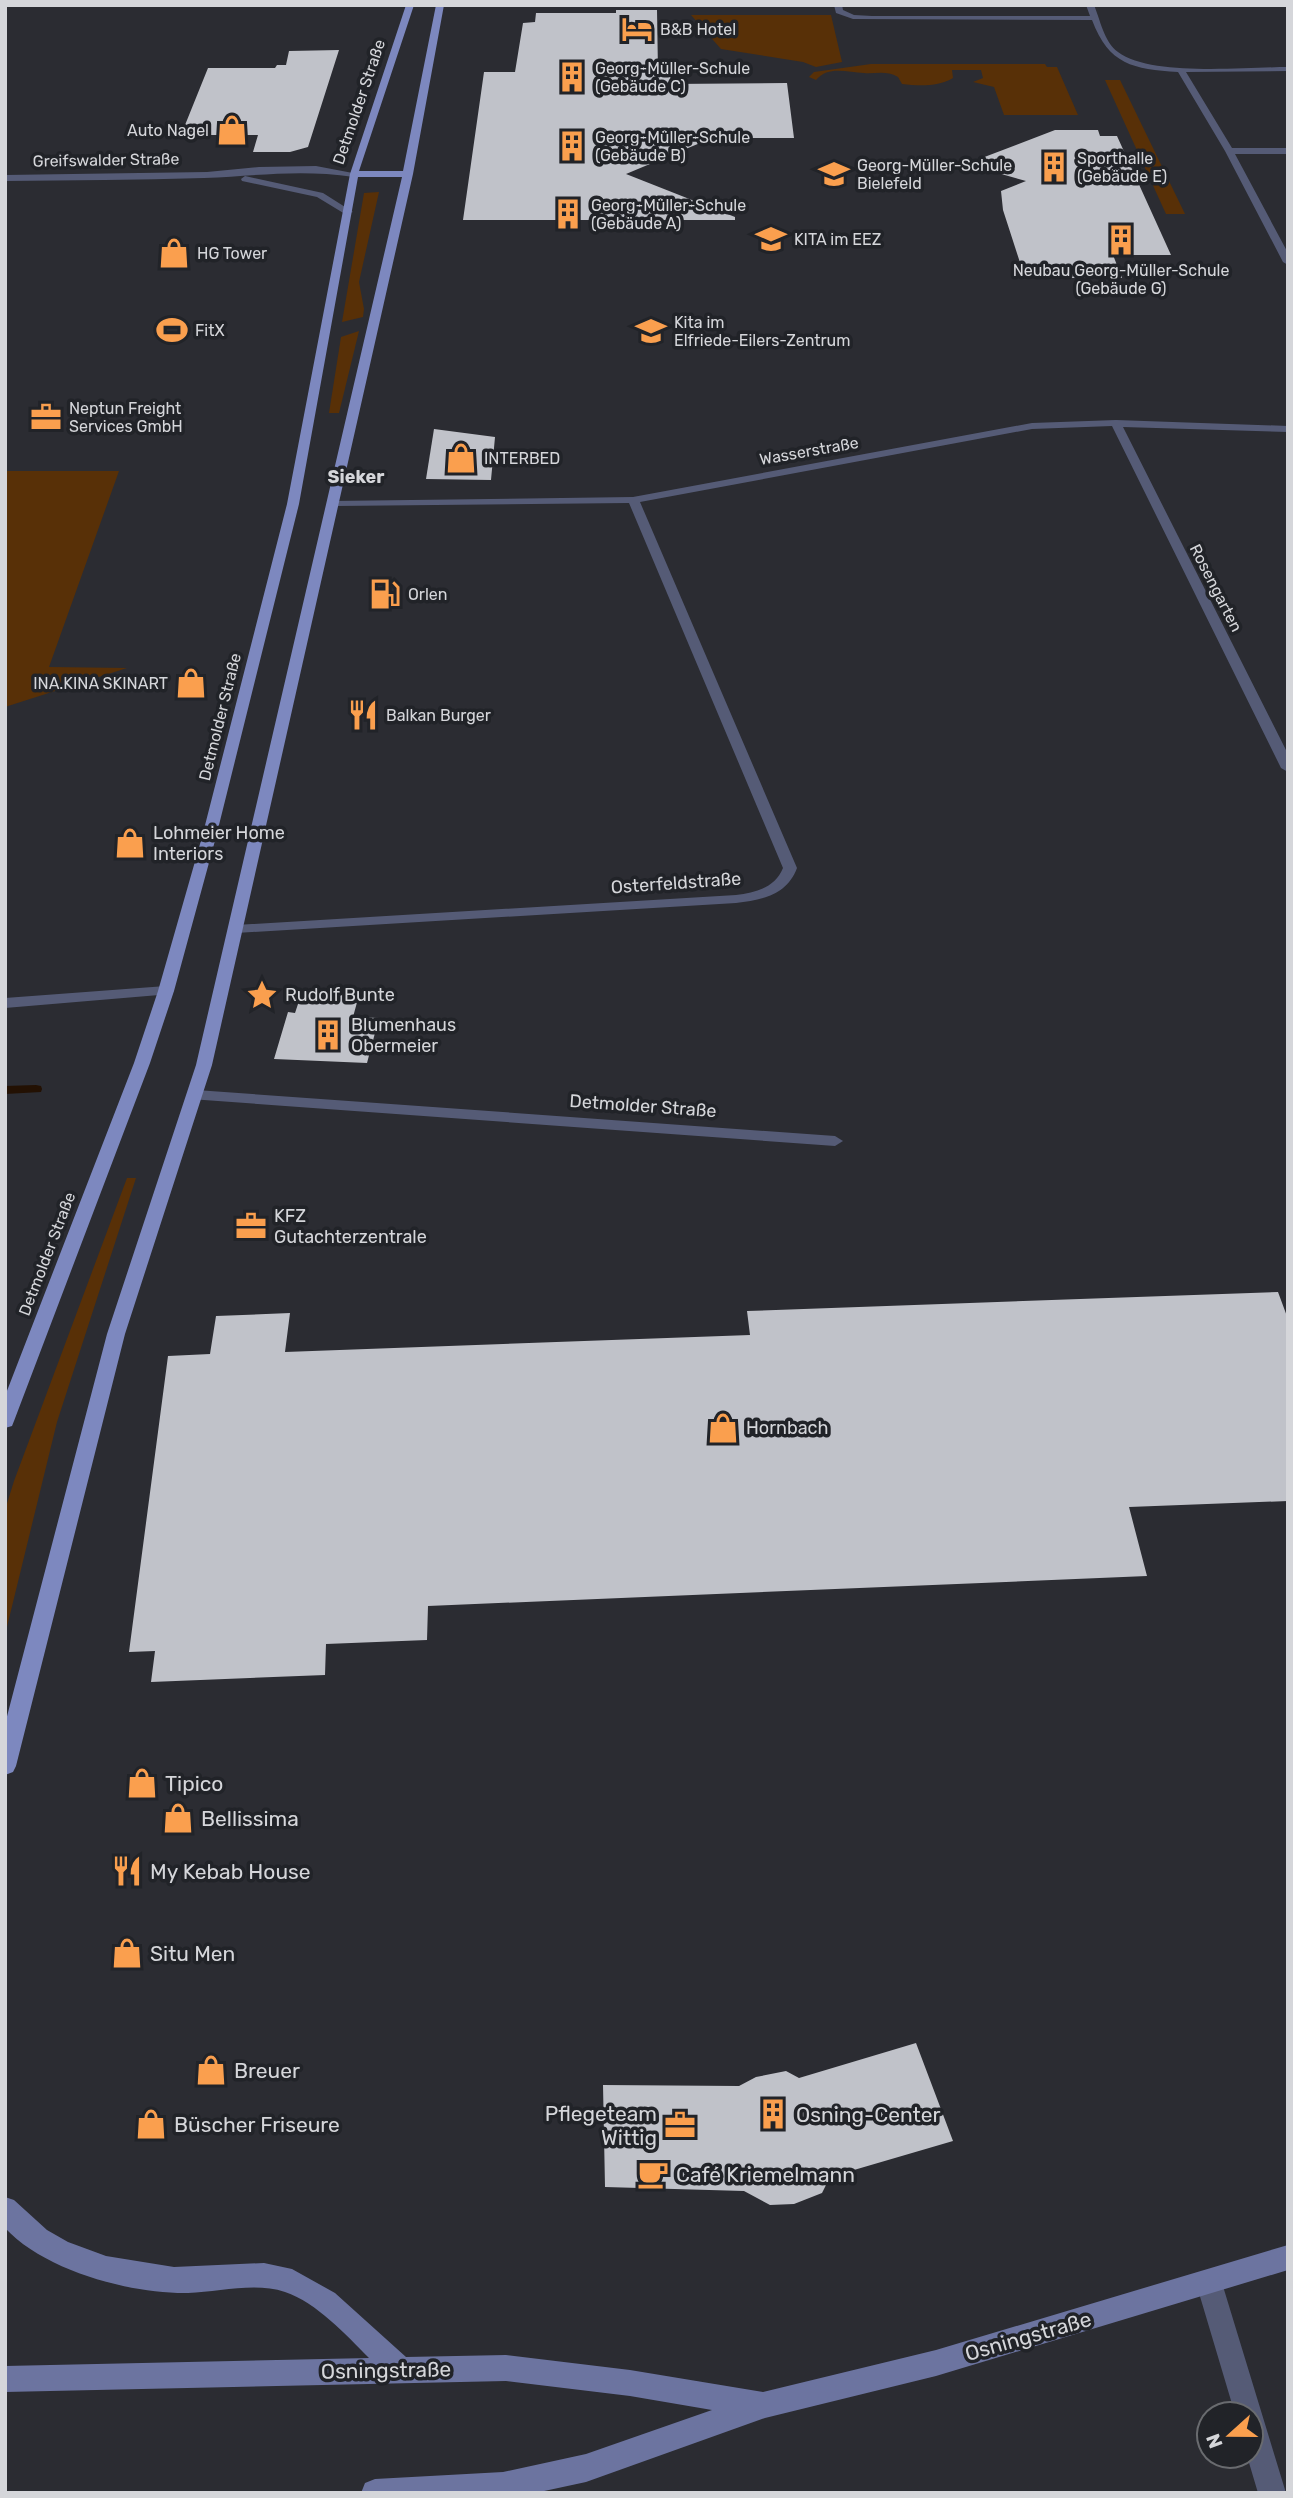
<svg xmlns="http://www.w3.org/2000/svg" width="1293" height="2498" font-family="Rubik,sans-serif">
  <rect width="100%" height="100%" fill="#2b2c32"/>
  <g fill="#583007">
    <path d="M 691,15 L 831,15 L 842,62 L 816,67 L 803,62 L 721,49 Z"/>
    <path d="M 871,64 L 1045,64 L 1047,67 L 1057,67 L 1078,115 L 1004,115 L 994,87 L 973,82 L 983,78 L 981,70 L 952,70 L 953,78 C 938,87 919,86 902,84 L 898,77 C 886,70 876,74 864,73 C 848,73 829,65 816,80 L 809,77 L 814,72 Z"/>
    <path d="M 1105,80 L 1120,80 L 1185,214 L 1166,214 Z"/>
    <path d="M 379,192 L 359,282 L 364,309 L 363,317 L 342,322 L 364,193 Z"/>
    <path d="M 359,331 L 339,413 L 329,413 L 341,337 Z"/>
    <path d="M 5,471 L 119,471 L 49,667 L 127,668 L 5,707 Z"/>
    <path d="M 127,1178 L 136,1178 L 57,1422 L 5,1635 L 5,1510 L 14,1481 Z"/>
  </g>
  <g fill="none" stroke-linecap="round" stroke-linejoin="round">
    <path fill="#231103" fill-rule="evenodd" d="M 36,1085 L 41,1086 L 42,1089 L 41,1092 L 5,1094 L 5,1086 Z"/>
  </g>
  <g fill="#c0c2c9">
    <path d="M 616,10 L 657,10 L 658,72 L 670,72 L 671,84 L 787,83 L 794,138 L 712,138 L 626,174 L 735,217 L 735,220 L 463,220 L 484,72 L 515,72 L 523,23 L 535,22 L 536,13 L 616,13 Z"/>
    <path d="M 339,50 L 308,147 L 290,152 L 253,152 L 258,135 L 181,135 L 208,68 L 275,68 L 277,65 L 286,65 L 289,51 Z"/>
    <path d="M 1055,130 L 1098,130 L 1100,136 L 1117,136 L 1171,255 L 1113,255 L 1122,278 L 1025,278 L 1003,210 L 1001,191 L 1026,181 L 966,164 Z"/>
    <path d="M 434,429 L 495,437 L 491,480 L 426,479 Z"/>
    <path d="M 302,992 L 359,995 L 353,1017 L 379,1018 L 367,1063 L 274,1059 L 288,1012 L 295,1013 Z"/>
    <path d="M 1278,1292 L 1288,1319 L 1288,1501 L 1129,1507 L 1147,1576 L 428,1606 L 427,1640 L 326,1644 L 325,1675 L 151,1682 L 155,1651 L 129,1652 L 168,1356 L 210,1354 L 216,1316 L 290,1313 L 285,1352 L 750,1335 L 747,1311 Z"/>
    <path d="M 916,2043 L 953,2141 L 830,2177 L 822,2193 L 794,2204 L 770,2205 L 744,2191 L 605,2187 L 603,2085 L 739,2086 L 756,2077 L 786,2071 L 799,2078 Z"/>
  </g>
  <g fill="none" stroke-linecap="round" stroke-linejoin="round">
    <g fill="#555b76" fill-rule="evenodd">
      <path d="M 834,5 L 842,5 L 843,10 L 854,15 L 872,16 L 1090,16 L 1086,5 L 1094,5 C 1100,19 1104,42 1118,52 C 1151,77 1246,67 1288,67 L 1288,71 L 1186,72 L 1232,148 L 1288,148 L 1288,154 L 1235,154 L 1288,253 L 1288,265 L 1283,262 L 1225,151 L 1178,72 C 1133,69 1109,65 1092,20 L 853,19 L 836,13 Z"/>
      <path d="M 316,166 L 358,174 L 354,177 C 299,169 258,176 204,178 C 138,180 71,180 5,181 L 5,175 L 207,172 L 259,167 Z"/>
      <path d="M 245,176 L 323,193 L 353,212 L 345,214 L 317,197 L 242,181 L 241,179 Z"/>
      <path d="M 1116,420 L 1288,426 L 1288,432 L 1123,427 L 1288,754 L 1288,772 L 1281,768 L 1112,426 L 1032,429 L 640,502 L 797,868 C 787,895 762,900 736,903 L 236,933 L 229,929 L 236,925 L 736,895 C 756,892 775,888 783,868 L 629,503 L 336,506 L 332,505 L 332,501 L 633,497 L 1032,423 Z"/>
      <path d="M 166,986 L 171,988 L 174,991 L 171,994 L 5,1008 L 5,998 Z"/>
      <path d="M 196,1090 L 835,1136 L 843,1141 L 835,1146 L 190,1099 L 188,1095 Z"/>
      <path d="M 1209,2270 L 1218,2274 L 1222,2283 L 1286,2493 L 1258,2493 L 1247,2456 L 1251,2456 L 1251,2414 L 1235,2414 L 1196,2283 L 1200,2274 Z"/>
    </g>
    <path fill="#6c74a0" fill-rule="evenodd" d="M 5,2197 L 14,2200 L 47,2230 L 68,2242 L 106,2256 L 174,2267 L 264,2263 L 292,2269 L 335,2293 L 406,2357 L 506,2355 L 630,2370 L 763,2392 L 936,2350 L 1288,2245 L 1288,2270 L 936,2376 L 765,2418 L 586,2482 L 535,2493 L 361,2493 L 365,2483 L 375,2479 L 503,2472 L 586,2454 L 712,2410 L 630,2396 L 506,2381 L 5,2392 L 5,2366 L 369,2358 C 345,2334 317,2303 285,2292 C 255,2282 219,2292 188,2293 C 131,2294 45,2271 5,2228 Z"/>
    <path fill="#7d88bf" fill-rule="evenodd" d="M 406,5 L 414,5 L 359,171 L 403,171 L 436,5 L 444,5 L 413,174 L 212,1065 L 125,1334 L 16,1766 L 13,1772 L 5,1775 L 5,1724 L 107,1334 L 196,1065 L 402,177 L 358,177 L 299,504 L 216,837 L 174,991 L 150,1063 L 14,1421 L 12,1426 L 5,1428 L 5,1396 L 134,1063 L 158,991 L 202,837 L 287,504 L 350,174 Z"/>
  </g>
  <defs>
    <g id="hotel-bare" transform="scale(2.415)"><path d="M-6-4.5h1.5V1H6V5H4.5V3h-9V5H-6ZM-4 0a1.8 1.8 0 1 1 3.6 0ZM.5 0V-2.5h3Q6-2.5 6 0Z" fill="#fa9f4e" stroke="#212328" stroke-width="2.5" paint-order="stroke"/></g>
    <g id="building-bare" transform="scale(2.415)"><path d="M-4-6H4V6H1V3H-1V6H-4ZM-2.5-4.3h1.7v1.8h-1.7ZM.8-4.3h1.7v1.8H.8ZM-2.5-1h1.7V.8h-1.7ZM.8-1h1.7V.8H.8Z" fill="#fa9f4e" stroke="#212328" stroke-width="2.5" paint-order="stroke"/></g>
    <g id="shop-bare" transform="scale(2.415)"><path d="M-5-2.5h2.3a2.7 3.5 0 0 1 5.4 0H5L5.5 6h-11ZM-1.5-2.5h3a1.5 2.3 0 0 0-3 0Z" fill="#fa9f4e" stroke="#212328" stroke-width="2.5" paint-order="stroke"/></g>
    <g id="school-bare" transform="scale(2.415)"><path d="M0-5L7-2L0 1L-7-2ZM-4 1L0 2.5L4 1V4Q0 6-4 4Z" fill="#fa9f4e" stroke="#212328" stroke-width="2.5" paint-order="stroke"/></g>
    <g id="stadium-bare" transform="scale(2.415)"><path d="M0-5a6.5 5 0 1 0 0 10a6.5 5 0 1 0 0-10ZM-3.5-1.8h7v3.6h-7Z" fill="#fa9f4e" stroke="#212328" stroke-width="2.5" paint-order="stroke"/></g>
    <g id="office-bare" transform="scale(2.415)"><path d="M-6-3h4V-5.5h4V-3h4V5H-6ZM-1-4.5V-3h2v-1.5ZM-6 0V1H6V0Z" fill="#fa9f4e" stroke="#212328" stroke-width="2.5" paint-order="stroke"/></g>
    <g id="fuel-bare" transform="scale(2.415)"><path d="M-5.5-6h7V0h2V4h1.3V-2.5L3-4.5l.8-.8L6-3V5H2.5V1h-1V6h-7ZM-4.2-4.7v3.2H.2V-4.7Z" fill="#fa9f4e" stroke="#212328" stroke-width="2.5" paint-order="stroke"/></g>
    <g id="restaurant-bare" transform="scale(2.415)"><path d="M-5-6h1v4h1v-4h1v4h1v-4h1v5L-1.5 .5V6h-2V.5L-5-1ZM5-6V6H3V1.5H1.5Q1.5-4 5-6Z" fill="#fa9f4e" stroke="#212328" stroke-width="2.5" paint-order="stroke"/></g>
    <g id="sight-bare" transform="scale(2.415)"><path d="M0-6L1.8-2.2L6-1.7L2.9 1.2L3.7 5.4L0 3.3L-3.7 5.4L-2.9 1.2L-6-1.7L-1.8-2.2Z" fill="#fa9f4e" stroke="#212328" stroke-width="2.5" paint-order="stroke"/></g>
    <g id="cafe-bare" transform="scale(2.415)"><path d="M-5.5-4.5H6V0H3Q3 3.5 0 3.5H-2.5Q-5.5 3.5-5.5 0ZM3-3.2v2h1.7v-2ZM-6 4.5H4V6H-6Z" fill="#fa9f4e" stroke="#212328" stroke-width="2.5" paint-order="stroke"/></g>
  </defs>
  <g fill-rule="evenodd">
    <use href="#hotel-bare" x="637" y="29"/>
    <use href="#building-bare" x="572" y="77"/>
    <use href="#shop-bare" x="232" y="130"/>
    <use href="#building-bare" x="572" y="146"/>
    <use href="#building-bare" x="1054" y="167"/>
    <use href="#school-bare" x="834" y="174"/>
    <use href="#building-bare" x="568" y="214"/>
    <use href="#school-bare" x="771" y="239"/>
    <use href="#building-bare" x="1121" y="240"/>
    <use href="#shop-bare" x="174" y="253"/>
    <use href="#stadium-bare" x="172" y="330"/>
    <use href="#school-bare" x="651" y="331"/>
    <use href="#office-bare" x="46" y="417"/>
    <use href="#shop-bare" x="461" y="458"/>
    <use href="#fuel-bare" x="385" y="594"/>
    <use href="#shop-bare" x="191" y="683"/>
    <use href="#restaurant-bare" x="363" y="715"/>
    <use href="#shop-bare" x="130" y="843"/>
    <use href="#sight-bare" x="262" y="995"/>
    <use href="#building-bare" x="328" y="1035"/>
    <use href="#office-bare" x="251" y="1226"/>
    <use href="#shop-bare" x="723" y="1428"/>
    <use href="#shop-bare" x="142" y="1783"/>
    <use href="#shop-bare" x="178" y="1818"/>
    <use href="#restaurant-bare" x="127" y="1871"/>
    <use href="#shop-bare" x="127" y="1953"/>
    <use href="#shop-bare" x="211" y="2070"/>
    <use href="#building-bare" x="773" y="2114"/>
    <use href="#shop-bare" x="151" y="2124"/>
    <use href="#office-bare" x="680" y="2125"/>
    <use href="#cafe-bare" x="653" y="2174"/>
  </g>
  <g text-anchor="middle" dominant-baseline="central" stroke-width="7" stroke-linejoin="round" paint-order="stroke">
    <g font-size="16" fill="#d5d6da" stroke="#212328" text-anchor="start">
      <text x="660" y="29">B&amp;B Hotel</text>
      <text x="595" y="68">Georg-Müller-Schule<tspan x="595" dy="18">(Gebäude C)</tspan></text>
      <text x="209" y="130" text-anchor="end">Auto Nagel</text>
      <text x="595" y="137">Georg-Müller-Schule<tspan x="595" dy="18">(Gebäude B)</tspan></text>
      <text x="1077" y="158">Sporthalle<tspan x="1077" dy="18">(Gebäude E)</tspan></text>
      <text x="857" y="165">Georg-Müller-Schule<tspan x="857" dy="18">Bielefeld</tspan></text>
      <text x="591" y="205">Georg-Müller-Schule<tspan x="591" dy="18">(Gebäude A)</tspan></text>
      <text x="794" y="239">KITA im EEZ</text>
      <text x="197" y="253">HG Tower</text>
      <text x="1121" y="270" text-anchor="middle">Neubau Georg-Müller-Schule<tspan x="1121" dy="18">(Gebäude G)</tspan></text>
      <text x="674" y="322">Kita im<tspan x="674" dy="18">Elfriede-Eilers-Zentrum</tspan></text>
      <text x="195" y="330">FitX</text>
      <text x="69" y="408">Neptun Freight<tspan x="69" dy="18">Services GmbH</tspan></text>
      <text x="484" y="458">INTERBED</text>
      <text x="408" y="594">Orlen</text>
      <text x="168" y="683" text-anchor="end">INA.KINA SKINART</text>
      <text x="386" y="715">Balkan Burger</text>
    </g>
    <g font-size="16" fill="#d5d6da" stroke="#212328">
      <text transform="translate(359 102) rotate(-71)">Detmolder Straße</text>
      <text transform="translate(106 160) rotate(-1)">Greifswalder Straße</text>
      <text transform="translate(809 451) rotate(-10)">Wasserstraße</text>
      <text transform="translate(1216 588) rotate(63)">Rosengarten</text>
      <text transform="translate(220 717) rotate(-76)">Detmolder Straße</text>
      <text transform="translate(47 1254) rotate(-69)">Detmolder Straße</text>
    </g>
    <g font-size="18" font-weight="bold" fill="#d5d6da" stroke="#212328">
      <text x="356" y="477">Sieker</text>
    </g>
    <g font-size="18" fill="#d5d6da" stroke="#212328" text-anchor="start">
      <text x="153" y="833">Lohmeier Home<tspan x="153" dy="21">Interiors</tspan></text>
      <text x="285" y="995">Rudolf Bunte</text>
      <text x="351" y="1025">Blumenhaus<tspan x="351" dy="21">Obermeier</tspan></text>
      <text x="274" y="1216">KFZ<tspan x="274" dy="21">Gutachterzentrale</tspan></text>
      <text x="746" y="1428">Hornbach</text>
    </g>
    <g font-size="18" fill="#d5d6da" stroke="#212328">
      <text transform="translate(676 883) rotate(-4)">Osterfeldstraße</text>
      <text transform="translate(643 1106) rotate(4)">Detmolder Straße</text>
    </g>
    <g font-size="21" fill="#d5d6da" stroke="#212328" text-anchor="start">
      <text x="165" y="1783">Tipico</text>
      <text x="201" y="1818">Bellissima</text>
      <text x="150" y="1871">My Kebab House</text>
      <text x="150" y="1953">Situ Men</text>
      <text x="234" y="2070">Breuer</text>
      <text x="657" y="2113" text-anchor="end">Pflegeteam<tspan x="657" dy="24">Wittig</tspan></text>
      <text x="796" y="2114">Osning-Center</text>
      <text x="174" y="2124">Büscher Friseure</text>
      <text x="676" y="2174">Café Kriemelmann</text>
    </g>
    <g font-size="21" fill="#d5d6da" stroke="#212328">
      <text transform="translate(1028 2336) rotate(-16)">Osningstraße</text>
      <text transform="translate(386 2370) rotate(-1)">Osningstraße</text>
    </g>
  </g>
  <rect width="1293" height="2498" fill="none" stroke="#d5d6da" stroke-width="14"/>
  <g transform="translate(1230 2435) rotate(249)"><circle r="33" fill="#212328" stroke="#696b6f" stroke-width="2"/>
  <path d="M0-5L12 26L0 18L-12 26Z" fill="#fa9f4e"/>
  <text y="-10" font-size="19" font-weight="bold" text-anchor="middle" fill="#d5d6da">N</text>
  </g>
</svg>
